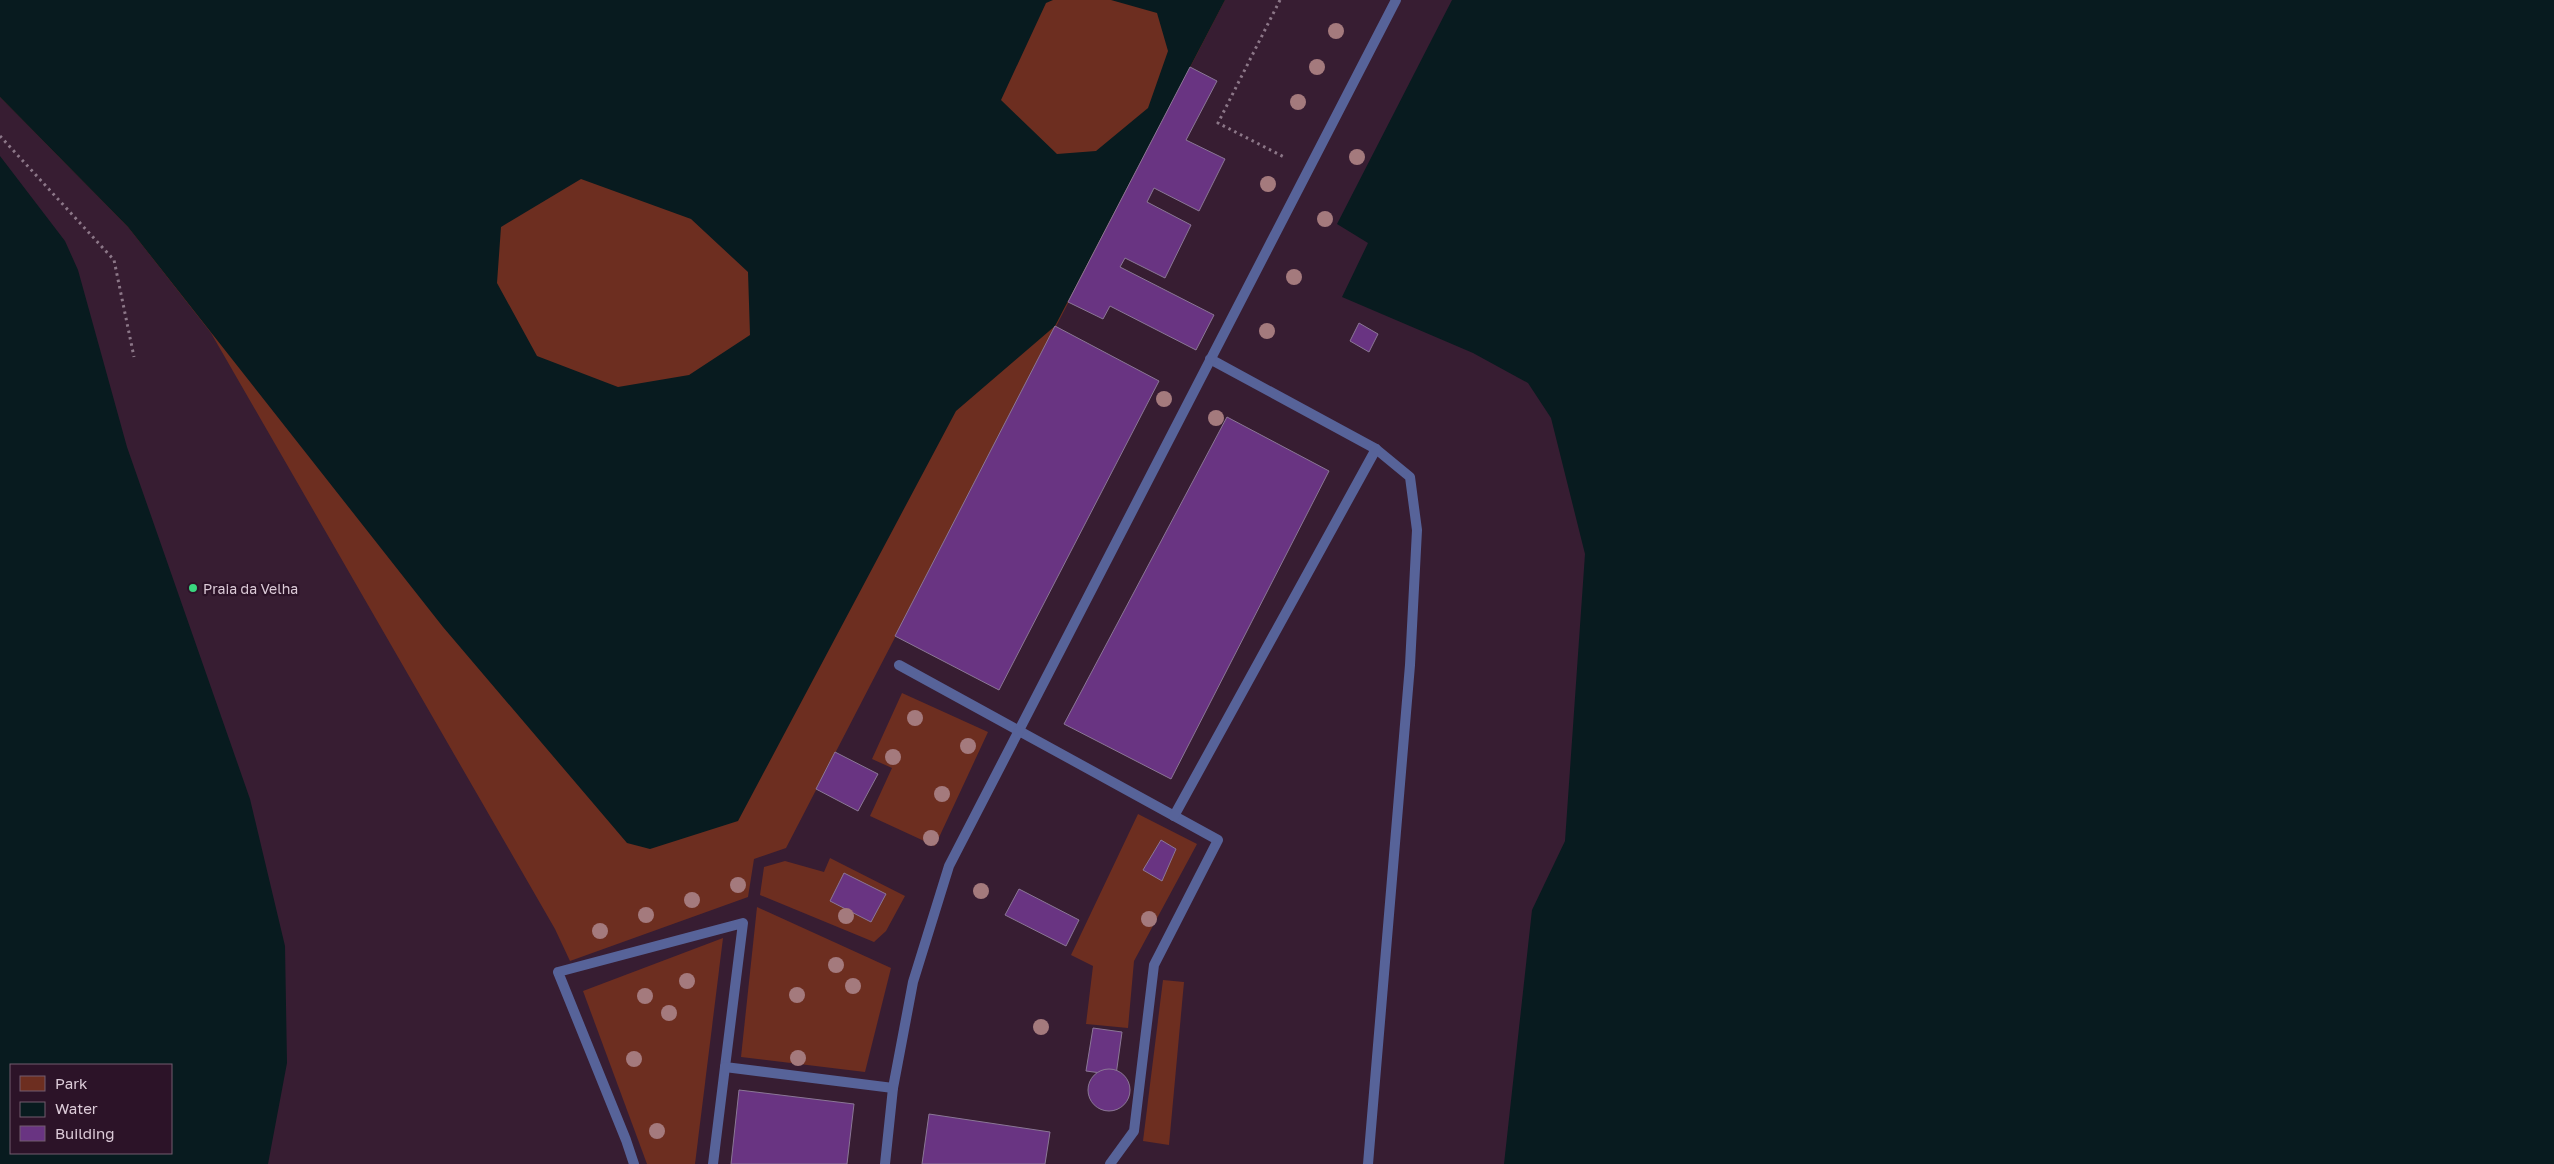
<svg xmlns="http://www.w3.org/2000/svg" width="2554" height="1164" font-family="'Golos Text',sans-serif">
  <rect width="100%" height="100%" fill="#371d32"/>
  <g fill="#6d2e20">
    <path d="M 0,0 L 1225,0 L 786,848 L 754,859 L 748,897 L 570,961 L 555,929 L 211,333 L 128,227 L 0,97 Z"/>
    <path d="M 902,693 L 988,732 L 935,846 L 870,816 L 892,768 L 872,759 Z"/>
    <path d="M 1138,814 L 1197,844 L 1134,961 L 1128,1028 L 1086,1024 L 1093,966 L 1071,955 Z"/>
    <path d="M 830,858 L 905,896 L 886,931 L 874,942 L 760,895 L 764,867 L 785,861 L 824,872 Z"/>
    <path d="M 757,907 L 891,968 L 865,1072 L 741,1057 Z"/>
    <path d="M 723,938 L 695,1164 L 647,1164 L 583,991 Z"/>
    <path d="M 1163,980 L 1184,982 L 1169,1145 L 1143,1141 Z"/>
  </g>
  <g fill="#081b1f" fill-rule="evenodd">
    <path d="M 0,0 L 1053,0 L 1046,3 L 1001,100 L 1057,154 L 1096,151 L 1148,108 L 1168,51 L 1157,13 L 1111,0 L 1225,0 L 1055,326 L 956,411 L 738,821 L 650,849 L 627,843 L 443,627 L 128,227 L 0,97 ZM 581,179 L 691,219 L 748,272 L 750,335 L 689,375 L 618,387 L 537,356 L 497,283 L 501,227 Z"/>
    <path d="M 1452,0 L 2554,0 L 2554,1164 L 1504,1164 L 1532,910 L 1565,841 L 1585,554 L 1551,418 L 1528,383 L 1473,353 L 1342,297 L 1368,243 L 1337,224 Z"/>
    <path d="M 0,156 L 65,241 L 78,270 L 127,447 L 250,799 L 285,946 L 287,1063 L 268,1164 L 0,1164 ZM 11,1065 L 171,1065 L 171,1153 L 11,1153 Z"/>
  </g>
  <g fill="#693482" stroke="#8b7796">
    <path d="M 1190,67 L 1217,81 L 1186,140 L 1225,159 L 1199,211 L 1154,188 L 1147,202 L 1191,225 L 1165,278 L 1125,258 L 1120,267 L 1214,315 L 1196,350 L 1110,306 L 1103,319 L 1068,302 Z"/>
    <path d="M 1359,323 L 1378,334 L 1369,352 L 1350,341 Z"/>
    <path d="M 1055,326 L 1159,381 L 999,690 L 895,636 Z"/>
    <path d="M 1227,417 L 1329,471 L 1171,779 L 1064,724 Z"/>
    <path d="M 835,752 L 878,774 L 858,811 L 816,789 Z"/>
    <path d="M 1161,840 L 1176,849 L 1162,881 L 1143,870 Z"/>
    <path d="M 844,873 L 886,894 L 871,922 L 830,901 Z"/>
    <path d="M 1019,889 L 1079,920 L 1066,946 L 1005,915 Z"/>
    <path d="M 1093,1028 L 1122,1032 L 1116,1075 L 1086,1071 Z"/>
    <circle cx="1109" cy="1090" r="21"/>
    <path d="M 739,1090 L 854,1104 L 847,1164 L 731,1164 Z"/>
    <path d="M 929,1114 L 1050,1132 L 1045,1164 L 922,1164 Z"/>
  </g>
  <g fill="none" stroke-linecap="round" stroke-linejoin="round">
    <g stroke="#8c7788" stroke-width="3" stroke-dasharray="2.5 4" stroke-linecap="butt">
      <path d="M 1280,0 L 1218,123 L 1286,158"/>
      <path d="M 0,136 L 114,260 L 134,357"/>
    </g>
    <g stroke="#576399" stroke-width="10">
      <path d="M 1210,359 L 1376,449 L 1410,477 L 1417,530 L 1410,665 L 1368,1164"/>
      <path d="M 899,665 L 1218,840 L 1154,965 L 1134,1131 L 1110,1164"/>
      <path d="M 1174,816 L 1376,449"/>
      <path d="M 634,1164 L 626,1140 L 558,972 L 743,923 L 725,1067 L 893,1088"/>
      <path d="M 713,1164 L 725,1067"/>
      <path d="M 885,1164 L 893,1088 L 913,982 L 949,866 L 1396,0"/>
    </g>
  </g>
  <g fill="#a47a7d">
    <circle cx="1336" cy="31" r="8"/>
    <circle cx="1317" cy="67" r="8"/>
    <circle cx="1298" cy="102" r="8"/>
    <circle cx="1357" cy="157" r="8"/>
    <circle cx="1268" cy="184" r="8"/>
    <circle cx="1325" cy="219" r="8"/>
    <circle cx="1294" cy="277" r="8"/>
    <circle cx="1267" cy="331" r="8"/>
    <circle cx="1164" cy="399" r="8"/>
    <circle cx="1216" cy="418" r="8"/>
    <circle cx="915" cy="718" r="8"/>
    <circle cx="968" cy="746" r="8"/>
    <circle cx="893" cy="757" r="8"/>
    <circle cx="942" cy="794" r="8"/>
    <circle cx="931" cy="838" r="8"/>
    <circle cx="738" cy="885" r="8"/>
    <circle cx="981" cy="891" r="8"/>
    <circle cx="692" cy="900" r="8"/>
    <circle cx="646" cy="915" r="8"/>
    <circle cx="846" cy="916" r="8"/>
    <circle cx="1149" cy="919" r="8"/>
    <circle cx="600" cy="931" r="8"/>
    <circle cx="836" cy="965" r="8"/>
    <circle cx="687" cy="981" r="8"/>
    <circle cx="853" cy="986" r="8"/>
    <circle cx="797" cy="995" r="8"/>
    <circle cx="645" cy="996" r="8"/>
    <circle cx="669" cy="1013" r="8"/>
    <circle cx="1041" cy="1027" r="8"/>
    <circle cx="798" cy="1058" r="8"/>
    <circle cx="634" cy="1059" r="8"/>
    <circle cx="657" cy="1131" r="8"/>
  </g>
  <circle fill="#3ad77f" stroke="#2c1328" stroke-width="2" cx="193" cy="588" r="5"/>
  <g text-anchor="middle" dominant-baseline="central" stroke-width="4.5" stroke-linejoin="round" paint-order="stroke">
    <g font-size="14" fill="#dccbd8" stroke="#2c1328" text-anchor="start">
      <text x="203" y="588">Praia da Velha</text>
    </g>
  </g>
  <rect x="10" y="1064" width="162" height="90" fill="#2c1328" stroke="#725d6e"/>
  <rect x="20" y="1076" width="25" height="15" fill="#6d2e20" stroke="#725d6e"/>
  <text x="55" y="1089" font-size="15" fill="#dccbd8">Park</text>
  <rect x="20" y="1102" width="25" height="15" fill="#081b1f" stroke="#725d6e"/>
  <text x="55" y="1114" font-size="15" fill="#dccbd8">Water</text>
  <rect x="20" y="1126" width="25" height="15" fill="#693482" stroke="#725d6e"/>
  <text x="55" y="1139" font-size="15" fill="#dccbd8">Building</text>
</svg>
